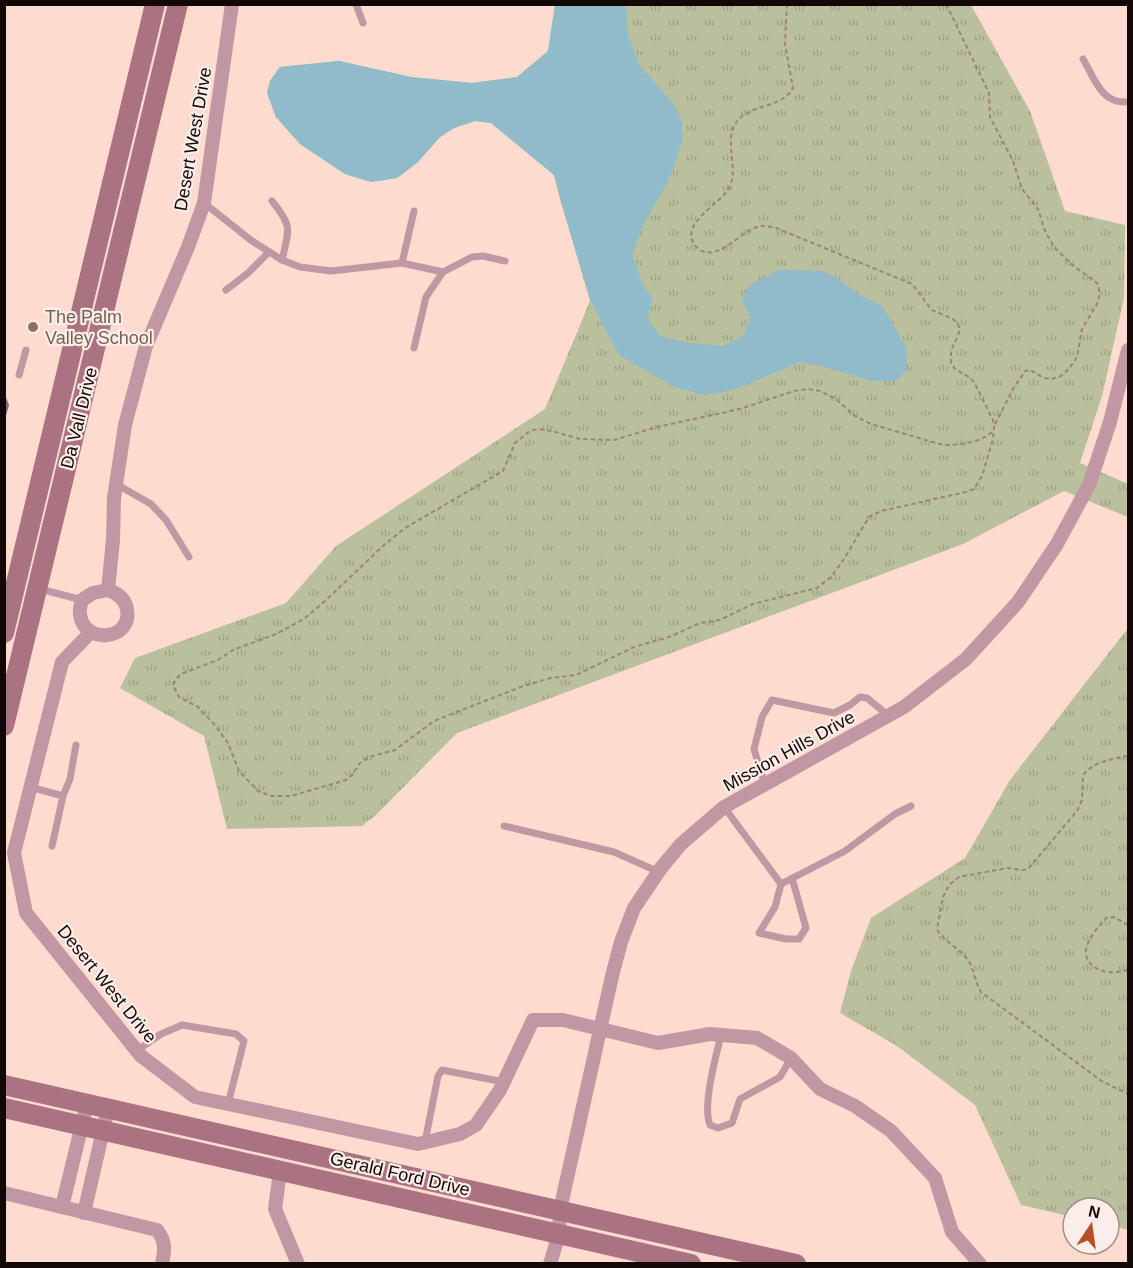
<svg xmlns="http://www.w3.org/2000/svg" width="1133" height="1268" font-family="Helvetica,sans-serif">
  <defs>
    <pattern id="grass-tufts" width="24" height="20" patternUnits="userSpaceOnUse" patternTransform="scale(1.5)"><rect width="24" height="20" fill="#babf9e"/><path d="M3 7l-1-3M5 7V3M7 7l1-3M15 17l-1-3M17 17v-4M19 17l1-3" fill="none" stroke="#9fa387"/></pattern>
  </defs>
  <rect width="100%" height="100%" fill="#fddbce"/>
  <g fill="url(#grass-tufts)">
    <path d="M 555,5 L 971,5 L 1030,111 L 1065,211 L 1125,225 L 1124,298 L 1102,396 L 1080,463 L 1128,484 L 1128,517 L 1064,491 L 963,544 L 457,733 L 376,815 L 362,826 L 227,829 L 204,736 L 120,688 L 135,658 L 286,603 L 336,546 L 545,409 L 590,301 L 561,202 L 554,175 L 491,123 L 475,121 L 454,128 L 440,137 L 418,162 L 397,178 L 371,182 L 345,174 L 300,144 L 276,117 L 267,93 L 270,81 L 280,67 L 339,61 L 411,77 L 472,83 L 517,77 L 548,51 Z"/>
    <path d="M 1128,628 L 1128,1230 L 1109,1225 L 1109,1208 L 1073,1208 L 1073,1217 L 1021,1205 L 975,1105 L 897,1046 L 840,1013 L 851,971 L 871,918 L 965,858 L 1010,780 Z"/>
  </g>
  <path fill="#8fbbca" d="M 555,5 L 626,5 L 628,35 L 640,66 L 673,103 L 682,121 L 682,142 L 667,183 L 642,227 L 632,255 L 642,283 L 652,298 L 648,319 L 660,336 L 689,343 L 723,346 L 744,335 L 750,318 L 742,299 L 750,285 L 778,270 L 823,271 L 840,280 L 859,295 L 882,306 L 906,347 L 907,369 L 896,381 L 872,381 L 829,368 L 801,362 L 733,390 L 705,395 L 674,387 L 619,355 L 591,301 L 561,202 L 554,175 L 491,123 L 475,121 L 454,128 L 440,137 L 418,162 L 397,178 L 371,182 L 345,174 L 300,144 L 276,117 L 267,93 L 270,81 L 280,67 L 339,61 L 411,77 L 472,83 L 517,77 L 548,51 Z"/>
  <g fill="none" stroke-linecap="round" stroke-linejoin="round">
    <g stroke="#9d847b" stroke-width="2" stroke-dasharray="4.5 3" stroke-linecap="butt">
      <path d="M 787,4 L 785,44 L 793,88 C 782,108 752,104 738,120 C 722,139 739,166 730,186 C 722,204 680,222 694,244 C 696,247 700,251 705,252 C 726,256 742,228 762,226 C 766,226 772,227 776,228 L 912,284 L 932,310 L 953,319 L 958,324 L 960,330 L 951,351 L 951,363 L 955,369 L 969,377 L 974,382 L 993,420 L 994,426 L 993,439 L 982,476 L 974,489 L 966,492 L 881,511 L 869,517 L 844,559 L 831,577 L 817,588 L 753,604 L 720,620 L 700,623 L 669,637 L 634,647 L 576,675 L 551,678 L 523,686 L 434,721 L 395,750 L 369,757 L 360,763 L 352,775 L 346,780 L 291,796 L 271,796 L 258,791 L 239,771 L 228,743 L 214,724 L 198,707 L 179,697 L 173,685 L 176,679 L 181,674 L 218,660 L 233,650 L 276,634 L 304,619 L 325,601 L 384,545 L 405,528 L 503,471 L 515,443 L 530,431 L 538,429 L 552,431 L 580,439 L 614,440 L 657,427 L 740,409 L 794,391 L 808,389 L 820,391 L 836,399 L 855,416 L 871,424 L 943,445 C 959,445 980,443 992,432"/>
      <path d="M 946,4 L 989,93 L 990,117 L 1013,161 L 1022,189 L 1038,209 L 1045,231 L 1054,247 L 1071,264 L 1097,283 L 1100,293 L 1097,304 L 1082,329 L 1077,357 L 1069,369 L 1061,376 L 1052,379 L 1044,378 L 1030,370 L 1025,371 L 1013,389 L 994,426"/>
      <path d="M 4,246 L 4,278"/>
      <path d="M 1128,756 C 1110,760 1096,760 1083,775 L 1082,800 L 1077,811 L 1028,869 L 1023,870 L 1007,868 L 959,877 L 949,885 L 943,897 L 937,929 C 941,939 960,949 968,960 C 974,969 975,982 981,992 L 1103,1082 L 1128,1094"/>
      <path d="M 1128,925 L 1114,917 L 1106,918 C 1100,925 1093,932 1089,941 C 1080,958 1092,971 1110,972 C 1116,973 1123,971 1128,970"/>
    </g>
    <g stroke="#c097a2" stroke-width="7">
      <path d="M 356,4 L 363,23"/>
      <path d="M 1083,59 C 1095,79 1101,104 1128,102"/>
      <path d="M 272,201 C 293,227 289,229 282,260"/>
      <path d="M 204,203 L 252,241 L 282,260 L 300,267 L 331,271 L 402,263 L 443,272"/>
      <path d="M 402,263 L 414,211"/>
      <path d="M 226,290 L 248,273 L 269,252"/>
      <path d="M 414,348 L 426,297 L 443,272 L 472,257 L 483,256 L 505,261"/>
      <path d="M 19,375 L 26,350"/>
      <path d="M 116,484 L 151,504 L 166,520 L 189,557"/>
      <path d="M 40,589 L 82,600"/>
      <path d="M 765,785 L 754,749 L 762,717 L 772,700 L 834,713 L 850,705 L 860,697 L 867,698 L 889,716"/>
      <path d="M 30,787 L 63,796 L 70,779 L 76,745"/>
      <path d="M 724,807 L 781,884 L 845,851 L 895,814 L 911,806"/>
      <path d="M 504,826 L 614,852 L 659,872"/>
      <path d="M 52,846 L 63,796"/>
      <path d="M 781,884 L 775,907 L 759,933 L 786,939 L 799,939 L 806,928 L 792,878"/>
      <path d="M 721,1035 C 716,1056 702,1106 710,1125 L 718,1128 L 732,1123 L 740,1099 L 780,1077 L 791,1058"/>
      <path d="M 136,1051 L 161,1034 L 182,1025 L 236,1034 L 244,1041 L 228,1104"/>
      <path d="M 425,1142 L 438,1076 L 442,1070 L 504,1082"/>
    </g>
    <g stroke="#c097a2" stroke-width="14">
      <path d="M 108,590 L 113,540 L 114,498 L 125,425 L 146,346 L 188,247 L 204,203 L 232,4"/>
      <path d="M 108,590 C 117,593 125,599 127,609 C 133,641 83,645 80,614 C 79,610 81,604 82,600 L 93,593 Z"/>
      <path d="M 91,632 L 62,662 L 14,853 L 26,913 L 141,1056 L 195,1097 L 418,1144 L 460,1134 L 476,1125 L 500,1090 L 533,1020 L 563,1020 L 658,1043 L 710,1034 L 757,1038 L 791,1058 L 820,1089 L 855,1106 L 891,1131 L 935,1178 L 952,1232 L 980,1264"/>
      <path d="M 280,1171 L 275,1209 L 298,1264"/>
      <path d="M 4,1193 L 157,1230 C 166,1242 165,1249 162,1264"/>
      <path d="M 62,1207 L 87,1104"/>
      <path d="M 84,1213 L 108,1109"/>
      <path d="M 550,1264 L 559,1234 L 560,1210 L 612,976 L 621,942 L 634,908 L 661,868 L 681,844 L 724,807 L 904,707 L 966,659 L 1018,602 L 1057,544 L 1089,485 L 1110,422 L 1128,350"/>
    </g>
    <g stroke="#ab7282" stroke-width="20">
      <path d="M 4,633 L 155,4"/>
      <path d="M 4,726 L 178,4"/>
      <path d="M 4,1085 L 796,1264"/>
      <path d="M 4,1108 L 691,1264"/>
    </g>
  </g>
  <path fill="#766f83" d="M 5,395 L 9,405 L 5,419 L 4,398 Z"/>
  <circle fill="#8d6e63" stroke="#fbeee8" stroke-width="2" cx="33" cy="327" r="6"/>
  <g text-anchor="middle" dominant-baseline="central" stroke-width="4.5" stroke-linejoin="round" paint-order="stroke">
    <g font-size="18" fill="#130805" stroke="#fbeee8">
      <text transform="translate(193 139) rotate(-80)">Desert West Drive</text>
      <text transform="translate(79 418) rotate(-76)">Da Vall Drive</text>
      <text transform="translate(789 751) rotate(-29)">Mission Hills Drive</text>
      <text transform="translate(107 984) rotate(51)">Desert West Drive</text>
      <text transform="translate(400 1174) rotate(13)">Gerald Ford Drive</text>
    </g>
    <g font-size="18" fill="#785e54" stroke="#fbeee8" text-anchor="start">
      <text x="45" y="317">The Palm<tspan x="45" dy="21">Valley School</tspan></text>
    </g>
  </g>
  <rect width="1133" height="1268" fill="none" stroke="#130805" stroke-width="12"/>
  <g transform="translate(1091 1226) rotate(13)"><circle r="28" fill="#fbeee8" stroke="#9e928d" stroke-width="1.5"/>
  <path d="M0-4.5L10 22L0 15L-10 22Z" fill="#b64e2a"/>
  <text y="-9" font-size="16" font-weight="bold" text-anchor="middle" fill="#130805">N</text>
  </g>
</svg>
